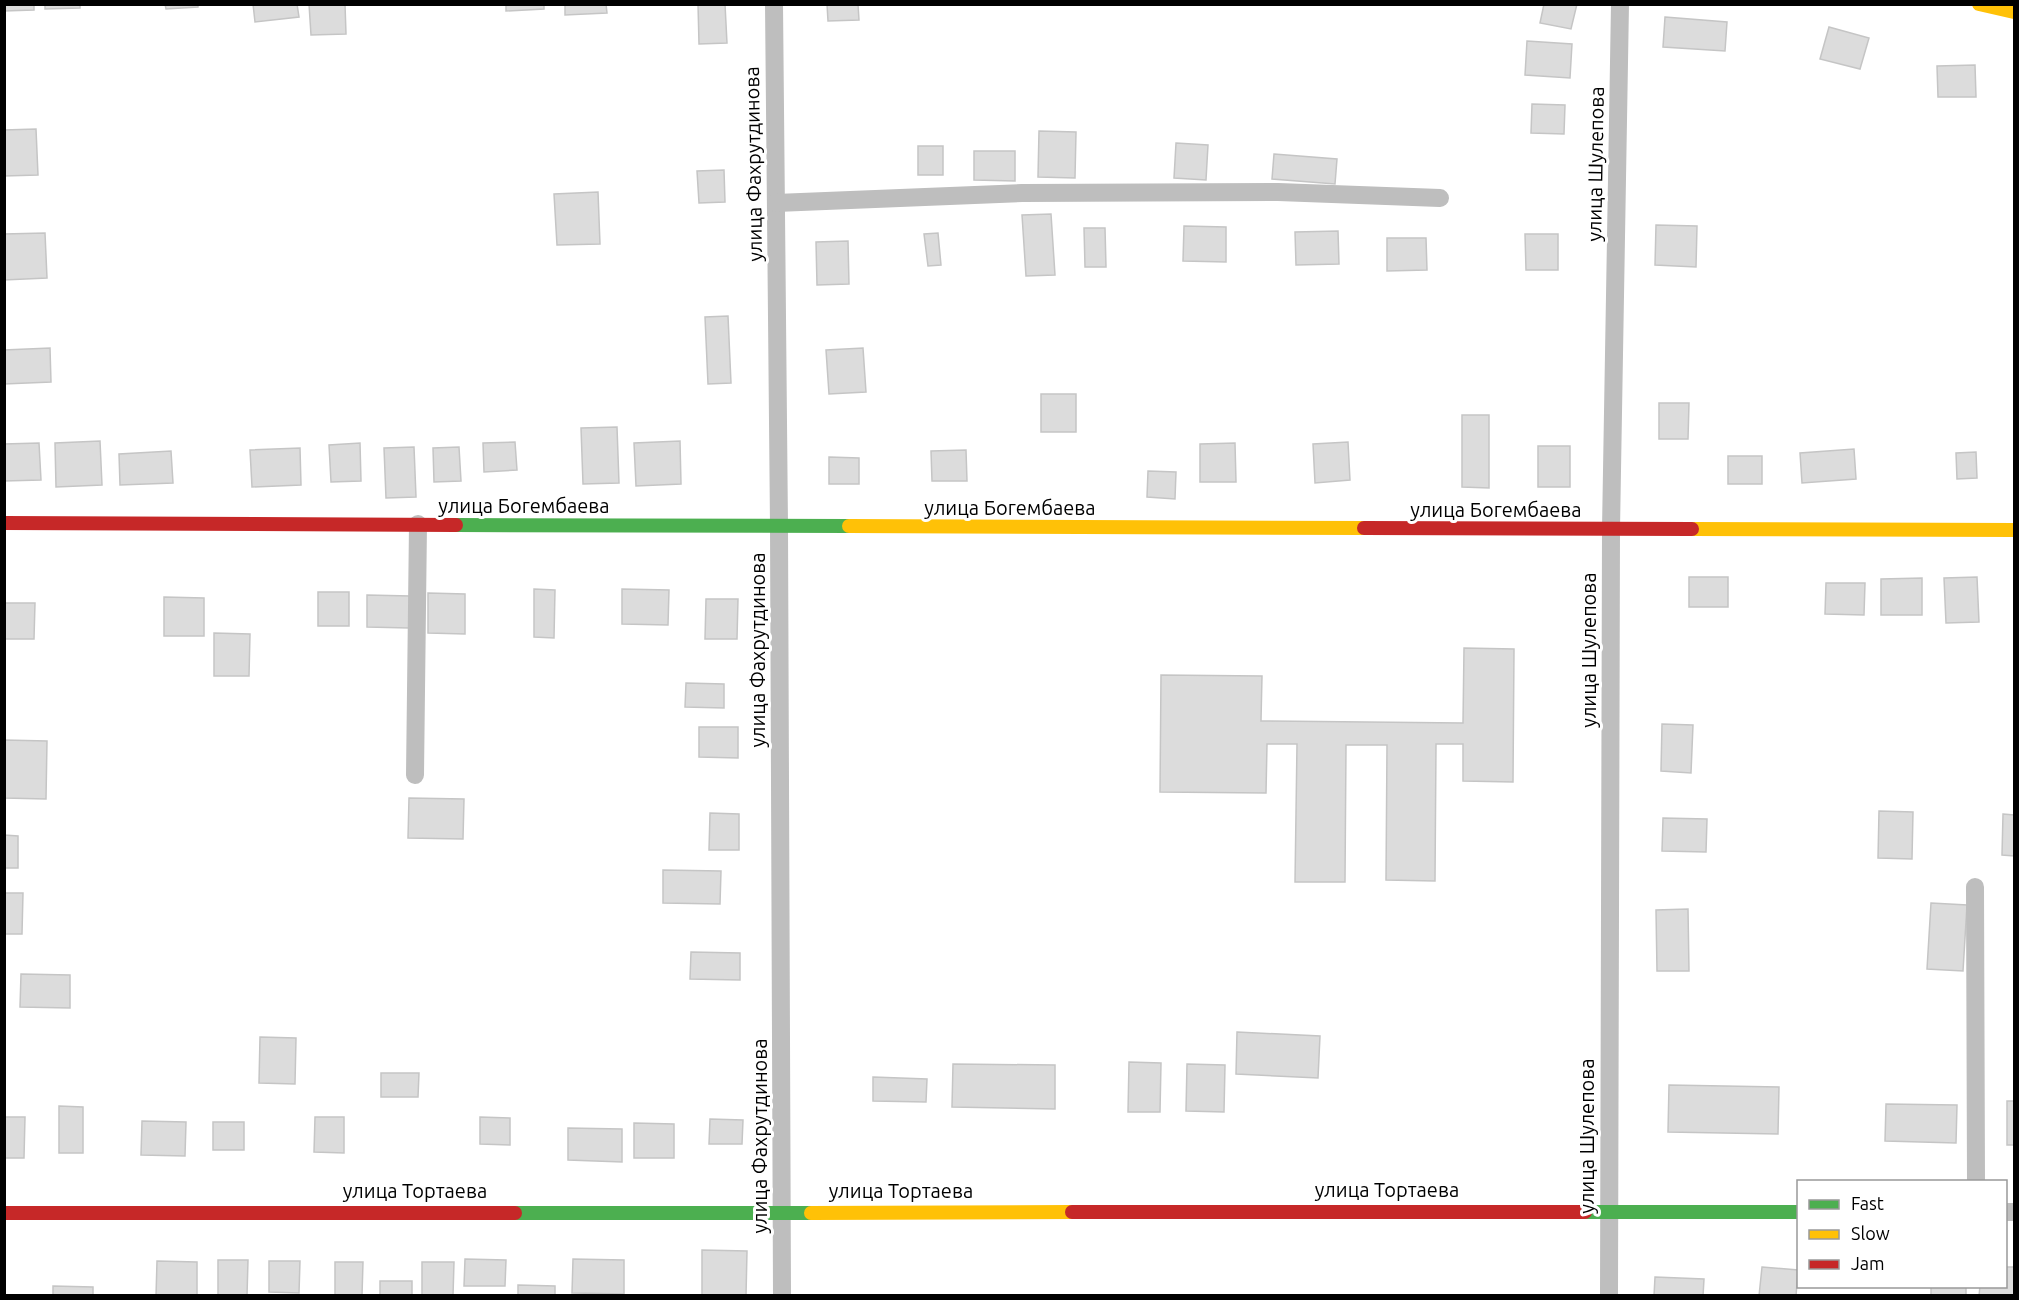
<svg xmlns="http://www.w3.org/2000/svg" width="2019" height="1300" font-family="Ubuntu,sans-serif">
  <rect width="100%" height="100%" fill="#fff"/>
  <g fill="#dcdcdc" stroke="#c5c5c5" stroke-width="1.5">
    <path d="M 4,4 L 34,4 L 34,10 L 4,11 Z"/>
    <path d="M 45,4 L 80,4 L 80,8 L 45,9 Z"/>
    <path d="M 165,4 L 198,4 L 198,7 L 166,9 Z"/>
    <path d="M 253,4 L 297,4 L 299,17 L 255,22 Z"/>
    <path d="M 309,4 L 345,4 L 346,34 L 311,35 Z"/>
    <path d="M 506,4 L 544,4 L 544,9 L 506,11 Z"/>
    <path d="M 565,4 L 606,4 L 607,13 L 565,15 Z"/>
    <path d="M 698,4 L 725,4 L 727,43 L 699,44 Z"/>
    <path d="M 827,4 L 858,4 L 859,20 L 828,21 Z"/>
    <path d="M 1544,4 L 1577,4 L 1571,29 L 1540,23 Z"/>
    <path d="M 1665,17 L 1727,22 L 1725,51 L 1663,47 Z"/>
    <path d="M 1829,27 L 1869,38 L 1860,69 L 1820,59 Z"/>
    <path d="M 1527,41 L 1572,44 L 1570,78 L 1525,75 Z"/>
    <path d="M 1975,65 L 1976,97 L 1938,97 L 1937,66 Z"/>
    <path d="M 1532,104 L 1565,105 L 1564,134 L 1531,133 Z"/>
    <path d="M 36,129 L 38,175 L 4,176 L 4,130 Z"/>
    <path d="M 1039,131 L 1076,132 L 1075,178 L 1038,177 Z"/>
    <path d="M 1176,143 L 1208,145 L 1206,180 L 1174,178 Z"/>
    <rect x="918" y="146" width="25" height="29"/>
    <path d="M 974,151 L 1015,151 L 1015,181 L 974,180 Z"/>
    <path d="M 1274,154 L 1337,159 L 1335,184 L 1272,179 Z"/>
    <path d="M 724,170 L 725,202 L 699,203 L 697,171 Z"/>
    <path d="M 598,192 L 600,244 L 557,245 L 554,194 Z"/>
    <path d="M 1051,214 L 1055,275 L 1026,276 L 1022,215 Z"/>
    <path d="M 1656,225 L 1697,226 L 1696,267 L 1655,265 Z"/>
    <path d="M 1184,226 L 1226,227 L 1226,262 L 1183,261 Z"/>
    <path d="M 1084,228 L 1105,228 L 1106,267 L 1085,267 Z"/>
    <path d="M 1338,231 L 1339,264 L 1296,265 L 1295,232 Z"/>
    <path d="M 45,233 L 47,278 L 4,280 L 4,234 Z"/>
    <path d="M 938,233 L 941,265 L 928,266 L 924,234 Z"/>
    <path d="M 1525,234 L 1558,234 L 1558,270 L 1526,270 Z"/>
    <path d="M 1387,238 L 1426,238 L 1427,270 L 1387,271 Z"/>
    <path d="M 848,241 L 849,284 L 817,285 L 816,242 Z"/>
    <path d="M 728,316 L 731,383 L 708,384 L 705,317 Z"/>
    <path d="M 50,348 L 51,382 L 4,384 L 4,350 Z"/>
    <path d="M 863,348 L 866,392 L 829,394 L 826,350 Z"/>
    <rect x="1041" y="394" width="35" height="38"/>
    <path d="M 1659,403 L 1689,403 L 1688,439 L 1659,439 Z"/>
    <path d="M 1462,415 L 1489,415 L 1489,488 L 1462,487 Z"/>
    <path d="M 617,427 L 619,483 L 583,484 L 581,428 Z"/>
    <path d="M 100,441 L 102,485 L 56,487 L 55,443 Z"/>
    <path d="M 680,441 L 681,484 L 636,486 L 634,443 Z"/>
    <path d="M 515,442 L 517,470 L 484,472 L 483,443 Z"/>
    <path d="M 1348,442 L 1350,480 L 1315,483 L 1313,444 Z"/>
    <path d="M 39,443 L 41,480 L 4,481 L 4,444 Z"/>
    <path d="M 360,443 L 361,481 L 331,482 L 329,445 Z"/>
    <path d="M 1235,443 L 1236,482 L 1200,482 L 1200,444 Z"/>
    <rect x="1538" y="446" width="32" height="41"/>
    <path d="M 414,447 L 416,497 L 386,498 L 384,448 Z"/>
    <path d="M 459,447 L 461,481 L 434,482 L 433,448 Z"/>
    <path d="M 300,448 L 301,485 L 252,487 L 250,450 Z"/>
    <path d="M 1854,449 L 1856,479 L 1802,483 L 1800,453 Z"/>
    <path d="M 966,450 L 967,481 L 932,481 L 931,451 Z"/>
    <path d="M 171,451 L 173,483 L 120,485 L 119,454 Z"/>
    <path d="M 1976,452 L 1977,478 L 1957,479 L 1956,453 Z"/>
    <rect x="1728" y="456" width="34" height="28"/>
    <path d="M 829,457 L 859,458 L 859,484 L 829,484 Z"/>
    <path d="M 1148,471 L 1176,472 L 1175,499 L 1147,497 Z"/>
    <rect x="1689" y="577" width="39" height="30"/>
    <path d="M 1977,577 L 1979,622 L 1946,623 L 1944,578 Z"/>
    <path d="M 1922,578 L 1922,615 L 1881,615 L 1881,579 Z"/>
    <path d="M 1826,583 L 1865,583 L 1864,615 L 1825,614 Z"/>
    <path d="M 534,589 L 555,590 L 554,638 L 534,637 Z"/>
    <path d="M 622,589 L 669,590 L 668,625 L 622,624 Z"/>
    <rect x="318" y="592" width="31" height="34"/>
    <path d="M 428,593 L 465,594 L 465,634 L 428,633 Z"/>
    <path d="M 367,595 L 410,596 L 409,628 L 367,627 Z"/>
    <path d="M 164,597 L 204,598 L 204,636 L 164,636 Z"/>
    <path d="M 706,599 L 738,599 L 737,639 L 705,639 Z"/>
    <path d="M 4,603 L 35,603 L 34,639 L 4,639 Z"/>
    <path d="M 214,633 L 250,634 L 249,676 L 214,676 Z"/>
    <path d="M 1464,648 L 1514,649 L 1513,782 L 1463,781 L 1463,744 L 1436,744 L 1435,881 L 1386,880 L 1387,745 L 1346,745 L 1345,882 L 1295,882 L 1297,744 L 1267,744 L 1266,793 L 1160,792 L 1161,675 L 1262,676 L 1261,721 L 1463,723 Z"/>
    <path d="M 686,683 L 724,684 L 724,708 L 685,707 Z"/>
    <path d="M 1662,724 L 1693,725 L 1691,773 L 1661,771 Z"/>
    <path d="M 699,727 L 738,727 L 738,758 L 699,757 Z"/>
    <path d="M 4,740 L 47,741 L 46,799 L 4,798 Z"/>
    <path d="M 409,798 L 464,799 L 463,839 L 408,838 Z"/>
    <path d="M 1879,811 L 1913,812 L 1912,859 L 1878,858 Z"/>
    <path d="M 710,813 L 739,814 L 739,850 L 709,850 Z"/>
    <path d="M 2003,814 L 2014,815 L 2014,856 L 2002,855 Z"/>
    <path d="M 1663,818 L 1707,819 L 1706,852 L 1662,851 Z"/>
    <path d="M 4,835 L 18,836 L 18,868 L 4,868 Z"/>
    <path d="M 663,870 L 721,871 L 720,904 L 663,903 Z"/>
    <path d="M 4,893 L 23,893 L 22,934 L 4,934 Z"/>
    <path d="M 1931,903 L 1967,905 L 1963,971 L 1927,969 Z"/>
    <path d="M 1688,909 L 1689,971 L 1657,971 L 1656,910 Z"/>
    <path d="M 691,952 L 740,953 L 740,980 L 690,979 Z"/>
    <path d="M 21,974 L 70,975 L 70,1008 L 20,1007 Z"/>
    <path d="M 1237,1032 L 1320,1036 L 1318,1078 L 1236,1074 Z"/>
    <path d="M 260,1037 L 296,1038 L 295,1084 L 259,1083 Z"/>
    <path d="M 1129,1062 L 1161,1063 L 1160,1112 L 1128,1112 Z"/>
    <path d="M 953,1064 L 1055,1065 L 1055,1109 L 952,1107 Z"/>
    <path d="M 1187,1064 L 1225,1065 L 1224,1112 L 1186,1111 Z"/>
    <path d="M 381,1073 L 419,1073 L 418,1097 L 381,1097 Z"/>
    <path d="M 873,1077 L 927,1079 L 926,1102 L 873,1101 Z"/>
    <path d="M 1669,1085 L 1779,1087 L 1778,1134 L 1668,1132 Z"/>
    <rect x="2007" y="1101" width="7" height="44"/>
    <path d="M 1886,1104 L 1957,1105 L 1956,1143 L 1885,1141 Z"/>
    <path d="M 59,1106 L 83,1107 L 83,1153 L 59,1153 Z"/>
    <path d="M 4,1117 L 25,1117 L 24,1158 L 4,1158 Z"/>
    <path d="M 315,1117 L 344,1117 L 344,1153 L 314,1152 Z"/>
    <path d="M 480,1117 L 510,1118 L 510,1145 L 480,1144 Z"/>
    <path d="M 710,1119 L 743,1120 L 742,1144 L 709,1144 Z"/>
    <path d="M 142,1121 L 186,1122 L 185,1156 L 141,1155 Z"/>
    <rect x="213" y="1122" width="31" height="28"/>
    <path d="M 634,1123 L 674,1124 L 674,1158 L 634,1158 Z"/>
    <path d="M 568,1128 L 622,1129 L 622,1162 L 568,1160 Z"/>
    <path d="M 702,1250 L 747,1251 L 746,1296 L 702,1295 Z"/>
    <path d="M 465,1259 L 506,1260 L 505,1286 L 464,1286 Z"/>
    <path d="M 573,1259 L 624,1260 L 624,1294 L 572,1293 Z"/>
    <path d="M 218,1260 L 248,1260 L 247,1296 L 218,1296 Z"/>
    <path d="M 157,1261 L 197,1262 L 197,1296 L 156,1296 Z"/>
    <path d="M 269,1261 L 300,1261 L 299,1293 L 269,1292 Z"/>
    <path d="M 335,1262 L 363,1262 L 362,1296 L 335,1296 Z"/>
    <path d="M 422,1262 L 454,1262 L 453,1296 L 422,1296 Z"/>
    <path d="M 1762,1267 L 1798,1270 L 1796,1296 L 1759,1296 Z"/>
    <path d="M 2006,1267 L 2014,1267 L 2014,1296 L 1979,1296 L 1980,1286 L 2006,1286 Z"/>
    <path d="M 1655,1277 L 1704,1279 L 1703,1296 L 1654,1296 Z"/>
    <rect x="380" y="1281" width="32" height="15"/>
    <path d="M 518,1285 L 555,1286 L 555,1296 L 518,1296 Z"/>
    <path d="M 53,1286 L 93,1287 L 93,1296 L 53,1296 Z"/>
    <rect x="1931" y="1286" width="35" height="10"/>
  </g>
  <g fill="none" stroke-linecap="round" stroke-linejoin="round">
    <g stroke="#bebebe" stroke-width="18">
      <path d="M 774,4 L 779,526 L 782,1296"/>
      <path d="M 776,203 L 1022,193 L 1278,192 L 1440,198"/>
      <path d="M 415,775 L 418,524"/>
      <path d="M 1975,887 L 1976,1182"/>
      <path d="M 2006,1212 L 2014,1212"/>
      <path d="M 1609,1296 L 1611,529 L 1620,4"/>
    </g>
    <g stroke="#4caf50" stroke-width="14">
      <path d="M 456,525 L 849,526"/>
      <path d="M 1585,1212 L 1798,1212"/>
      <path d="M 515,1213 L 811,1213"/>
    </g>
    <g stroke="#ffc107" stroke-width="14">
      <path d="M 1979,4 L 2014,12"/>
      <path d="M 849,526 L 1364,528"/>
      <path d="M 1692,529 L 2014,530"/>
      <path d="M 811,1213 L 1072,1212"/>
    </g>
    <g stroke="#c62828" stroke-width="14">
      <path d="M 4,523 L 456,525"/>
      <path d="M 1364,528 L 1692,529"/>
      <path d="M 1072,1212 L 1585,1212"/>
      <path d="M 4,1213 L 515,1213"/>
    </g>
  </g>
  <g text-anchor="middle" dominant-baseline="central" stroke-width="6" stroke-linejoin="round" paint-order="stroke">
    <g font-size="20" fill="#000" stroke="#fff">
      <text transform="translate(753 164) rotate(-91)">улица Фахрутдинова</text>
      <text transform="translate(1595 164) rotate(-89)">улица Шулепова</text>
      <text x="524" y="505">улица Богембаева</text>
      <text x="1010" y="507">улица Богембаева</text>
      <text x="1496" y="509">улица Богембаева</text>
      <text transform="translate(757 650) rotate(-90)">улица Фахрутдинова</text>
      <text transform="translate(1588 650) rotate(-90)">улица Шулепова</text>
      <text transform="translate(759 1136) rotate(-90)">улица Фахрутдинова</text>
      <text transform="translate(1586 1136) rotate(-90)">улица Шулепова</text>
      <text x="1387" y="1189">улица Тортаева</text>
      <text x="415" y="1190">улица Тортаева</text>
      <text x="901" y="1190">улица Тортаева</text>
    </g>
  </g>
  <rect width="2019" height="1300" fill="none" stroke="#000000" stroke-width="12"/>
  <rect x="1797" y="1180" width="210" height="108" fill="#ffffff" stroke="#999999" stroke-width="1.5"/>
  <rect x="1809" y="1200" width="30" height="9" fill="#4caf50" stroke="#999999" stroke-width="1.5"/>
  <text x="1851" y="1210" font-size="18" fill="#000000">Fast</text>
  <rect x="1809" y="1230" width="30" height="9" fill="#ffc107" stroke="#999999" stroke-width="1.5"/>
  <text x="1851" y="1240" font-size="18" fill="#000000">Slow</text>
  <rect x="1809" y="1260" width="30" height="9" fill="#c62828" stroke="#999999" stroke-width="1.5"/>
  <text x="1851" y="1270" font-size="18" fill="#000000">Jam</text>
</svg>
